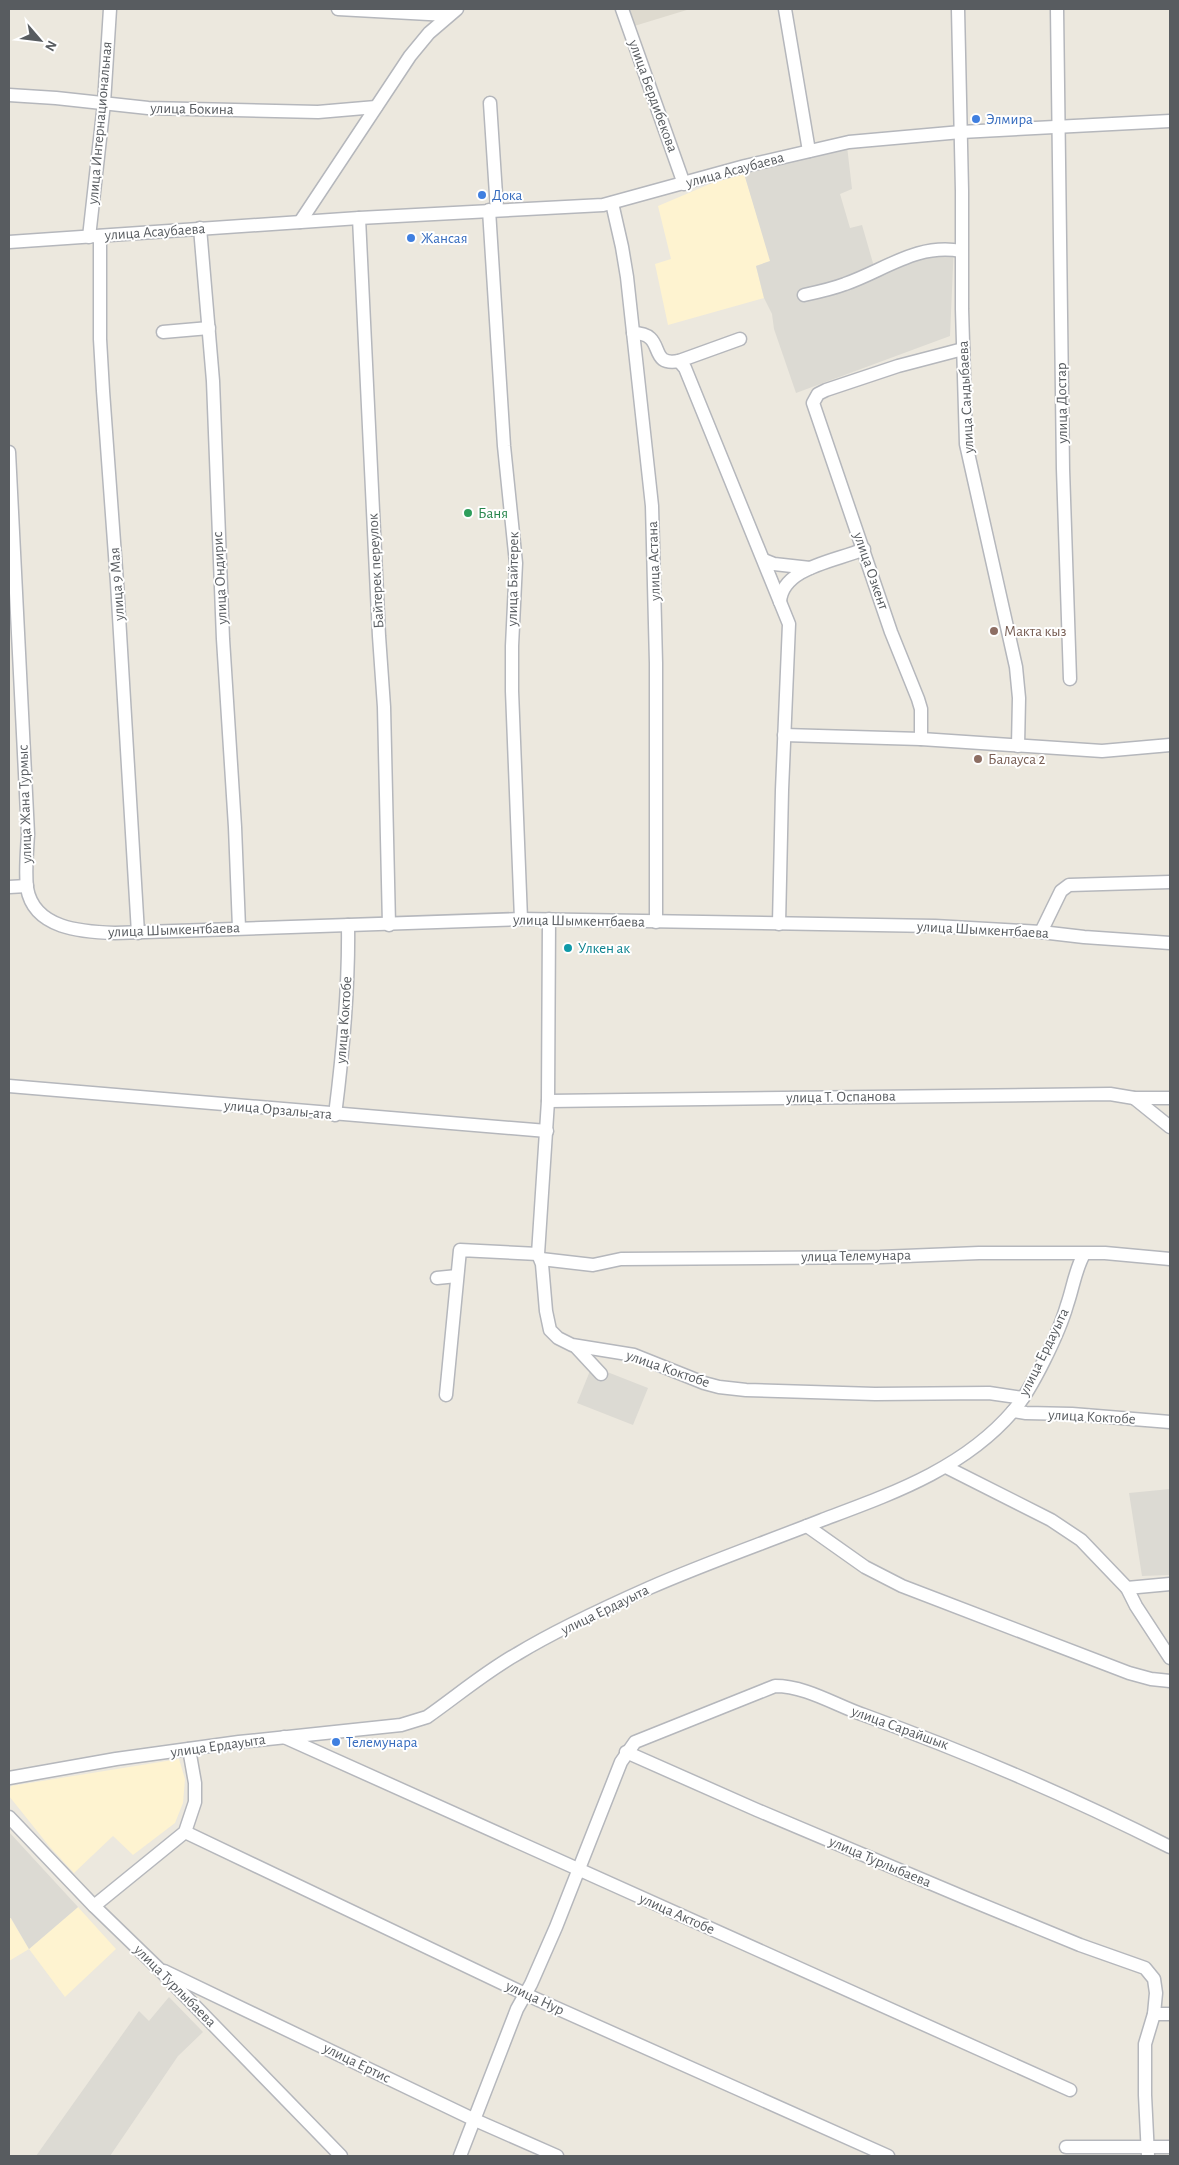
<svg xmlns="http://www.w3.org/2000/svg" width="1179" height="2165" font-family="'Alegreya Sans',sans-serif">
  <rect width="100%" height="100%" fill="#ece8de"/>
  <g fill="#fef3d0">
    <path d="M 743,170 L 771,261 L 756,266 L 764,298 L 668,325 L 655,264 L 671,259 L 658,206 Z"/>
    <path d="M 179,1759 L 185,1779 L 183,1803 L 175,1823 L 133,1855 L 113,1836 L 74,1873 L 49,1846 L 9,1796 L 11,1786 Z"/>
    <path d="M 78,1907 L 116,1949 L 65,1997 L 29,1949 L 9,1961 L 9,1918 L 10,1917 L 29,1949 Z"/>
  </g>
  <g fill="#dcdad3">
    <path d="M 847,146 L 852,189 L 840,194 L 850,228 L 862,225 L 875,270 L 920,251 L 954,244 L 950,336 L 796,393 L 774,329 L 772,314 L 764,298 L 756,266 L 770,261 L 743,170 Z"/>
    <path d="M 592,1366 L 648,1388 L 633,1425 L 577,1403 Z"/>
    <path d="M 1170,1489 L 1170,1575 L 1142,1576 L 1129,1493 Z"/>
    <path d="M 9,1832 L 78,1907 L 29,1949 L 11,1918 L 9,1918 Z"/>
    <path d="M 169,1997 L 203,2032 L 178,2056 L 110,2156 L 36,2156 L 139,2011 L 149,2021 Z"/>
  </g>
  <path fill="#dedacf" d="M 625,9 L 690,9 L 631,27 Z"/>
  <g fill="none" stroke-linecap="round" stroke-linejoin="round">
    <g stroke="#b5b7bc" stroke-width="15">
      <g id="minor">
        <path d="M 338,9 L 447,15"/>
        <path d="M 622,9 L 684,184"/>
        <path d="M 785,9 L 809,151"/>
        <path d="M 958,9 L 962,191 L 962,309 L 966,444 L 1016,667 L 1019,698 L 1018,746"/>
        <path d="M 1057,9 L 1063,469 L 1070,679"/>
        <path d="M 9,95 L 56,98 L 148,108 L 318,112 L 376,107"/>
        <path d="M 490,103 L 497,210"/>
        <path d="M 612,203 L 622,247 L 627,277 L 652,506 L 656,663 L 656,922"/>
        <path d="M 489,210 L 504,446 L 516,563 L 512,646 L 512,691 L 521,919"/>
        <path d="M 359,218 L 379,636 L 384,707 L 389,925"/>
        <path d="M 300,222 L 410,56 L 429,33 L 457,9"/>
        <path d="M 200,228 L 213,381 L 223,639 L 235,827 L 239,928"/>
        <path d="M 100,236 L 100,339 L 103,391 L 117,583 L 138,933"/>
        <path d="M 89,237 L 104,103 L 110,9"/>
        <path d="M 9,242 L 359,218 L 603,205 L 745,166 L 849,142 L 961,132 L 1170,121"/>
        <path d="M 804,295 C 818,292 832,289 845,284 C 885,270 917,243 961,251"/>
        <path d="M 163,332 L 209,328"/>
        <path d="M 633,333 C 668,333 646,367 679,361 L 740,339"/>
        <path d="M 679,361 L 685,368 L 789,624 L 782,790 L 779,924"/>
        <path d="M 9,452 L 28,834 C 27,852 25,871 27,888 C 34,929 82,932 115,933 L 521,919 L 935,926 L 1041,932 L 1084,937 L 1170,943"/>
        <path d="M 764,560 L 774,564 L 810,568"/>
        <path d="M 780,602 C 782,567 837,561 864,549"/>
        <path d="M 784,735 L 921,739 L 1102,751 L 1170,745"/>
        <path d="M 921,739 L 921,709 L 918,699 L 891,632 L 813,403 L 818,394 L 826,390 L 898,366 L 963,349"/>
        <path d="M 9,887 L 27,886"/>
        <path d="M 549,919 L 548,1101 L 538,1254 L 542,1264 L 546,1311 L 550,1330 L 558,1338 L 572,1345 L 634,1355 L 704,1383 L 719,1387 L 746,1390 L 875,1394 L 989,1393 L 1023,1398"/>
        <path d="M 1041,932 L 1061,891 L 1069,885 L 1170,882"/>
        <path d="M 9,1086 L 547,1131"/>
        <path d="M 1134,1098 L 1170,1127"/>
        <path d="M 548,1101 L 1110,1094 L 1134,1098 L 1170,1098"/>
        <path d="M 335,1115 C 343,1052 349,989 348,925"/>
        <path d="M 541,1259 L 593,1265 L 621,1259 L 880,1257 L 979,1253 L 1105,1253 L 1170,1259"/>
        <path d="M 437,1278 L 457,1276"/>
        <path d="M 575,1346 L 601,1374"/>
        <path d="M 446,1395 L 460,1250 L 538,1254"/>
        <path d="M 1013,1411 L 1026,1413 L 1072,1414 L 1170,1422"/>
        <path d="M 946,1467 L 1051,1520 L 1081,1540 L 1127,1588 L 1136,1606 L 1170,1658"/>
        <path d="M 807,1526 L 865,1567 L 902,1586 L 1129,1673 L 1151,1679 L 1170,1681"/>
        <path d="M 1127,1588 L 1170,1584"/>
        <path d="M 284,1737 L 1070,2090"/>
        <path d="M 626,1752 L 757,1810 L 968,1899 L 1080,1945 L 1145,1968 L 1154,1979 L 1156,1993 L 1154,2014 L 1145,2044 L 1145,2095 L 1148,2156"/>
        <path d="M 9,1778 L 116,1759 L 239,1742 L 401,1725 L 427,1717 C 457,1696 485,1672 517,1654 C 558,1629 604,1608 649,1588 C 706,1563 764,1543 822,1520 C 891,1494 964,1469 1014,1410 C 1032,1389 1059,1333 1067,1305 C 1073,1288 1075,1270 1084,1254"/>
        <path d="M 9,1817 L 94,1906 L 158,1968 L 341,2156"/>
        <path d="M 185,1832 L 525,1994 L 888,2156"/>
        <path d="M 94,1906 L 185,1832 L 195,1802 L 195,1783 L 189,1749"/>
        <path d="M 164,1971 L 475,2120 L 557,2156"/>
        <path d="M 1154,2014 L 1170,2014"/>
        <path d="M 1066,2147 L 1170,2147"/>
        <path d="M 460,2156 L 517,2009 L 531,1984 L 556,1927 L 621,1762 L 635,1742 L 775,1686 C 806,1686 835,1705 864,1715 C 969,1753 1071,1797 1170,1847"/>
      </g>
    </g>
    <use href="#minor" stroke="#fff" stroke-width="12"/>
  </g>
  <g fill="#3f7fe0" stroke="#fff" stroke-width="2">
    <circle cx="976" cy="119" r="5"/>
    <circle cx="482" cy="195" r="5"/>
    <circle cx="411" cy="238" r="5"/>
    <circle cx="336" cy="1742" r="5"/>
  </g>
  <circle fill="#2e9e5b" stroke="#fff" stroke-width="2" cx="468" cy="513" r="5"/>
  <g fill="#8d6e63" stroke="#fff" stroke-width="2">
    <circle cx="994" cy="631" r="5"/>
    <circle cx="978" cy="759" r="5"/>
  </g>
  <circle fill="#0f9aa8" stroke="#fff" stroke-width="2" cx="568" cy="948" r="5"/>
  <g text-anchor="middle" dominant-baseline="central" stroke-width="4" stroke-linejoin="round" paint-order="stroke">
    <g font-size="15" fill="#585c60" stroke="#fff">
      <text transform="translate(653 96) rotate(70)">улица Бердибекова</text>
      <text transform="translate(192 109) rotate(1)">улица Бокина</text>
      <text transform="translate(100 123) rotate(-85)">улица Интернациональная</text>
      <text transform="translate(735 170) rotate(-15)">улица Асаубаева</text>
      <text transform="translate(155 232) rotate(-4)">улица Асаубаева</text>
      <text transform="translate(966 397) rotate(-93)">улица Сандыбаева</text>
      <text transform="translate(1062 403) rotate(-91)">улица Достар</text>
      <text transform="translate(654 561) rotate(-92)">улица Астана</text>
      <text transform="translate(376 571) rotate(-93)">Байтерек переулок</text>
      <text transform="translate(871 571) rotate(71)">улица Озкент</text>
      <text transform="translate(220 578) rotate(-93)">улица Ондирис</text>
      <text transform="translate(513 579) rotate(-89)">улица Байтерек</text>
      <text transform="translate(117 584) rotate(-94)">улица 9 Мая</text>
      <text transform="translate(25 804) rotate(-92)">улица Жана Турмыс</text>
      <text transform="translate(579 921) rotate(1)">улица Шымкентбаева</text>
      <text transform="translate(174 930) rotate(-2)">улица Шымкентбаева</text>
      <text transform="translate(983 930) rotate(3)">улица Шымкентбаева</text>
      <text transform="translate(344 1020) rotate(-86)">улица Коктобе</text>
      <text transform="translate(841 1097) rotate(-1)">улица Т. Оспанова</text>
      <text transform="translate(278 1110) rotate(5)">улица Орзалы-ата</text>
      <text transform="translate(856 1256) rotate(-1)">улица Телемунара</text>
      <text transform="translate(1044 1352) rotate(-64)">улица Ердауыта</text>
      <text transform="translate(668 1369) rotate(19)">улица Коктобе</text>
      <text transform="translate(1092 1417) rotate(3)">улица Коктобе</text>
      <text transform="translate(605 1610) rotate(-26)">улица Ердауыта</text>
      <text transform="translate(900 1728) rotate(20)">улица Сарайшык</text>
      <text transform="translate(218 1746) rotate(-8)">улица Ердауыта</text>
      <text transform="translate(880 1862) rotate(23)">улица Турлыбаева</text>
      <text transform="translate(677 1914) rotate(24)">улица Актобе</text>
      <text transform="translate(175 1986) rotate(45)">улица Турлыбаева</text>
      <text transform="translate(535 1998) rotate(25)">улица Нур</text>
      <text transform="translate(357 2063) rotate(26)">улица Ертис</text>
    </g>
    <g font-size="15" fill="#366cbe" stroke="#fff" text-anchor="start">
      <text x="986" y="119">Элмира</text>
      <text x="492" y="195">Дока</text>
      <text x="421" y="238">Жансая</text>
      <text x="346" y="1742">Телемунара</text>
    </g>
    <g font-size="15" fill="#27864d" stroke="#fff" text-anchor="start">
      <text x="478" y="513">Баня</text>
    </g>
    <g font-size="15" fill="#785e54" stroke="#fff" text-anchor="start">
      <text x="1004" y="631">Макта кыз</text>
      <text x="988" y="759">Балауса 2</text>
    </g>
    <g font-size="15" fill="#0d838f" stroke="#fff" text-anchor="start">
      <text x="578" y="948">Улкен ак</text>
    </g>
  </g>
  <rect width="1179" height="2165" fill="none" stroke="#585c60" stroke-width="20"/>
  <g transform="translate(40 40) rotate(118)" stroke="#ffffff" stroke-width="4" paint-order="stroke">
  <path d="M0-4L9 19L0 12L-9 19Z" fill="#585c60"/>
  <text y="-8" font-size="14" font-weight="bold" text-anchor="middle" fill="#585c60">N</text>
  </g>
</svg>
